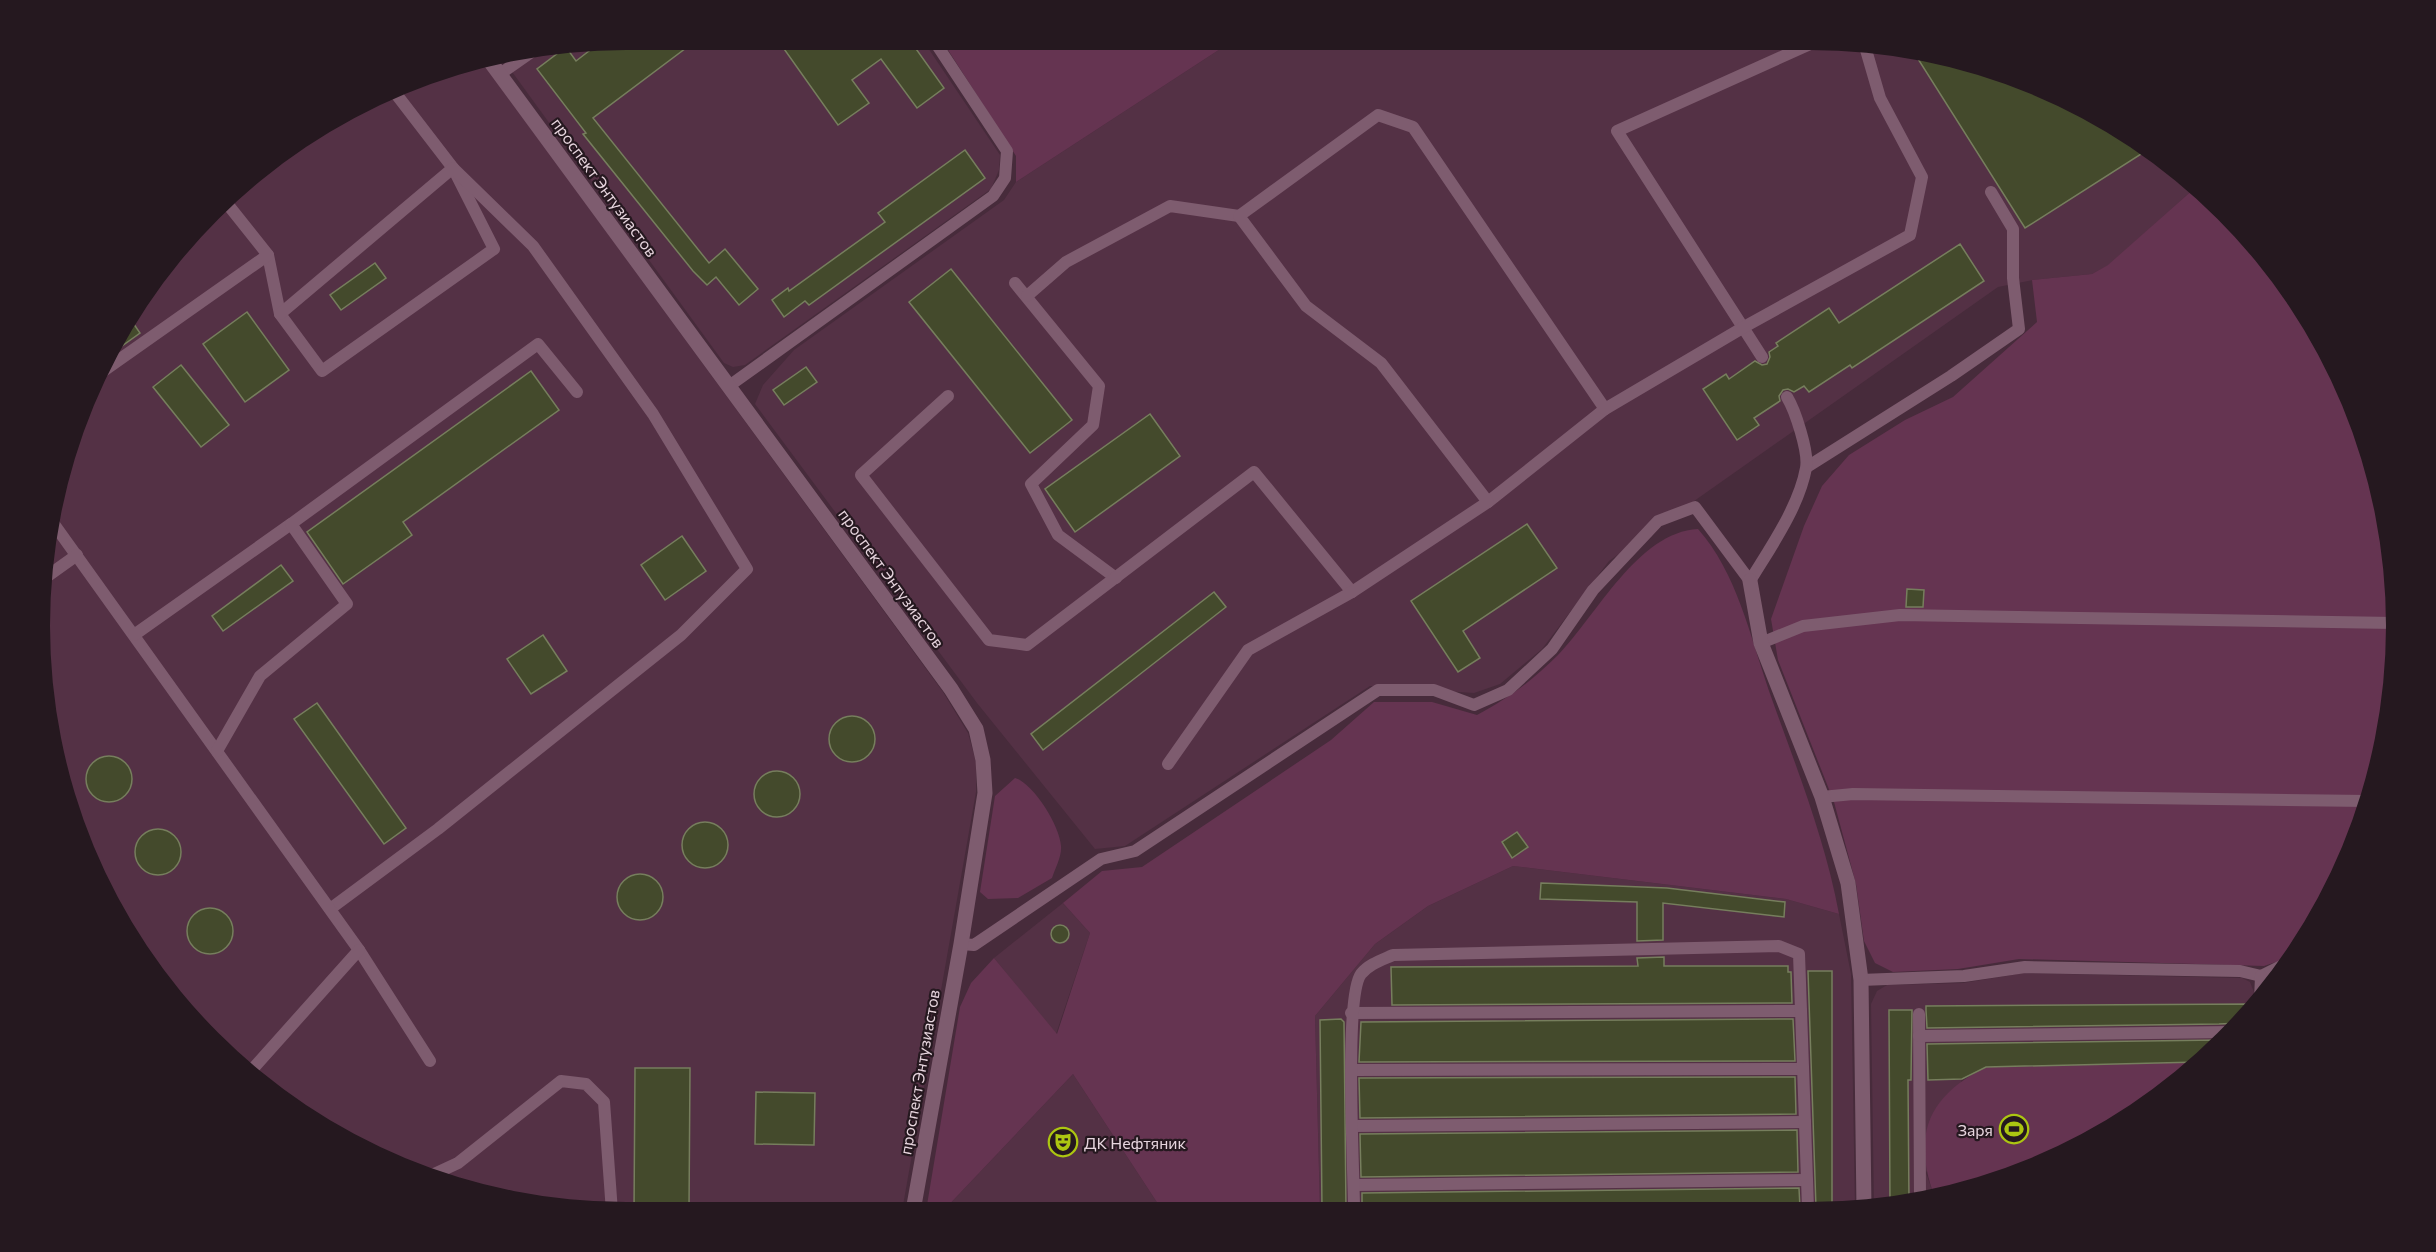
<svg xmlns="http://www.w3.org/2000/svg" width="2436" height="1252" font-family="Commissioner,sans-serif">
  <rect width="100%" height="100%" fill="#472b3b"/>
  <g fill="#543145">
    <path d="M 626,39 L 922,39 L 1000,155 L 999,170 L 991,189 L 745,365 L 733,367 L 724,363 L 499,54 Z"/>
    <path d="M 1234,40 L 1848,40 L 1962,59 L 2070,100 L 2168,161 L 2196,187 L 2109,265 L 2092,274 L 2033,280 L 1998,287 L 1609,561 L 1542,649 L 1500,684 L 1474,693 L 1370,686 L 1125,846 L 1095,849 L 977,703 L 755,404 L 763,385 L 794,350 L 1004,200 L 1016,182 Z"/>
    <path d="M 480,59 L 943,692 L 968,733 L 976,762 L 976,792 L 902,1211 L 588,1212 L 474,1193 L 366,1152 L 269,1092 L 185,1013 L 138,952 L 84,851 L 59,778 L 40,665 L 40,587 L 59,474 L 84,401 L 138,300 L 185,239 L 268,161 L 333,117 L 437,70 Z"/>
    <path d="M 1513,866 L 1786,899 L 1839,914 L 1851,974 L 1855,1208 L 1320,1210 L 1315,1016 L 1375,944 L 1428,906 Z"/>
    <path d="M 1063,903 L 1090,933 L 1056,1034 L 994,958 Z"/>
    <path d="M 2024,973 L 2242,978 L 2250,982 L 2255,995 L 2262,998 L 2252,1013 L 2199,1062 L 1986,1067 L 1962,1079 L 1926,1173 L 1934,1195 L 1887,1208 L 1874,1208 L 1871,1004 L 1877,991 L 1887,985 L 1963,983 Z"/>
    <path d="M 1073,1074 L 1162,1210 L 943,1211 Z"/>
  </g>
  <g fill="#653451">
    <path d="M 941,39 L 1234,40 L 1016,182 L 1016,156 Z"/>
    <path d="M 2196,187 L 2252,239 L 2319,333 L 2366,438 L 2392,550 L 2396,665 L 2377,778 L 2336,886 L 2288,958 L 2264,966 L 2019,959 L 1958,969 L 1893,972 L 1875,963 L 1864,941 L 1856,884 L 1834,802 L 1778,660 L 1771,619 L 1804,526 L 1822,486 L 1849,455 L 1905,420 L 1953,397 L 2037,322 L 2032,280 L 2092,274 L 2108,265 Z"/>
    <path d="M 1698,529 C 1737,573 1750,636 1769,691 C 1795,764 1825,838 1839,914 L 1786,899 L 1513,866 L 1428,906 L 1375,944 L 1315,1016 L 1320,1210 L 1162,1210 L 1073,1074 L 943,1211 L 926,1211 L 960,1007 L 971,983 L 994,958 L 1057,1034 L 1090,933 L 1063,903 L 1102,871 L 1142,867 L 1331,740 L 1374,702 L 1432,702 L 1477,715 C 1509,698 1532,681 1558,655 C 1597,615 1638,532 1698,529 Z"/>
    <path d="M 1015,778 C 1033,783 1060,826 1061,846 C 1062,856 1055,869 1052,878 L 1018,898 L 988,899 L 980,892 L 995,796 Z"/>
    <path d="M 2199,1062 L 2167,1092 L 2035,1168 L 1934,1195 C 1912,1135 1928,1096 1986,1067 Z"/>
  </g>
  <g fill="#444a2c" stroke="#767e5d" stroke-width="1.5">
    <path d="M 626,39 L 698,39 L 593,118 L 709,263 L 725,249 L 758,289 L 739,305 L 716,277 L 707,285 L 693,271 L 583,134 L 586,133 L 537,69 L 566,47 L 576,61 L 602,41 Z"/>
    <path d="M 777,39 L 909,39 L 944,88 L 917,108 L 881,59 L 852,80 L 869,103 L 838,125 Z"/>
    <path d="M 1913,51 L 1962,59 L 2070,100 L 2149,149 L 2025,228 Z"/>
    <path d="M 965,150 L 985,178 L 809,305 L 805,301 L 784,317 L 772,300 L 788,288 L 789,291 L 885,222 L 878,213 Z"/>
    <path d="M 1960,244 L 1984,281 L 1852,368 L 1850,365 L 1809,392 L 1804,386 L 1794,392 L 1788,389 L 1783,390 L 1779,396 L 1780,401 L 1754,418 L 1759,425 L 1737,440 L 1703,389 L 1726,374 L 1729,379 L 1755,361 L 1762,365 L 1767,364 L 1770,357 L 1769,352 L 1778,346 L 1776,343 L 1829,308 L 1839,323 Z"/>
    <path d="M 375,263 L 386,278 L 341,310 L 330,295 Z"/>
    <path d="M 951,269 L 1072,420 L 1030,453 L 909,302 Z"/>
    <path d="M 247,312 L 289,370 L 245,402 L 203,344 Z"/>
    <path d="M 129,317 L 140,333 L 108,356 L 122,329 Z"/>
    <path d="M 181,365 L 229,425 L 201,447 L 153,387 Z"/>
    <path d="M 806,367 L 817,382 L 784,405 L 773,390 Z"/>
    <path d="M 531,371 L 559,410 L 403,522 L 412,535 L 343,584 L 307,532 Z"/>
    <path d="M 1150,414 L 1180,456 L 1075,532 L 1045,489 Z"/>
    <path d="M 1527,524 L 1557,568 L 1463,631 L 1480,658 L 1458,672 L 1411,601 Z"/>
    <path d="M 682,536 L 706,571 L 665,600 L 641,565 Z"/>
    <path d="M 281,565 L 293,581 L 223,631 L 212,616 Z"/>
    <path d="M 1907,589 L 1924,590 L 1923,607 L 1906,607 Z"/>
    <path d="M 1214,592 L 1226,607 L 1043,750 L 1031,734 Z"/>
    <path d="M 543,635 L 567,671 L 531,694 L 507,659 Z"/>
    <path d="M 317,703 L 406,828 L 384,844 L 294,719 Z"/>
    <circle cx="852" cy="739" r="23"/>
    <circle cx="109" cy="779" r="23"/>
    <circle cx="777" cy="794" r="23"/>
    <circle cx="705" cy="845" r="23"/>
    <circle cx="158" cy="852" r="23"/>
    <path d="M 1517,832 L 1528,847 L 1512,858 L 1502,842 Z"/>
    <circle cx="640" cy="897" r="23"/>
    <path d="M 1541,883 L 1667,888 L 1785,902 L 1784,917 L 1663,903 L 1663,940 L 1637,941 L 1637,902 L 1540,899 Z"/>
    <circle cx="210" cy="931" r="23"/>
    <circle cx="1060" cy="934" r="9"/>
    <path d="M 1664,957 L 1664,966 L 1788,966 L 1788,972 L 1791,972 L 1792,1003 L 1392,1005 L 1391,967 L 1638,966 L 1637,958 Z"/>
    <path d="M 1808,971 L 1832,971 L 1832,1208 L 1816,1208 Z"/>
    <path d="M 2253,1004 L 2256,1007 L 2252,1013 L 2240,1023 L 2219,1024 L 1927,1028 L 1926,1010 L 1926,1006 Z"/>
    <path d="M 1889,1010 L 1912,1010 L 1911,1080 L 1908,1080 L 1909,1202 L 1890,1207 Z"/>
    <path d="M 1341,1019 L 1344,1022 L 1346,1210 L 1322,1210 L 1320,1020 Z"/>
    <path d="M 1793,1019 L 1795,1061 L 1359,1062 L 1361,1022 Z"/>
    <path d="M 2219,1040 L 2199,1062 L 1986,1067 L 1962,1079 L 1928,1080 L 1927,1044 Z"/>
    <path d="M 635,1068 L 690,1068 L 689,1211 L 634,1212 Z"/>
    <path d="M 1795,1077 L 1796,1114 L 1360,1118 L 1359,1078 Z"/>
    <path d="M 756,1092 L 815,1093 L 814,1145 L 755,1144 Z"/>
    <path d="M 1797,1130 L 1798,1172 L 1361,1177 L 1360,1134 Z"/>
    <path d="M 1799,1188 L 1800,1208 L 1362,1209 L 1362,1193 Z"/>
  </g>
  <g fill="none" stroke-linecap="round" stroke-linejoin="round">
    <g stroke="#7e5c6f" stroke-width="12">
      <path d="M 500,74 L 537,48"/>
      <path d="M 268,255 L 280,314 L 322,371 L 494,249 L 453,168 L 393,90"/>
      <path d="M 170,258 L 171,258"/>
      <path d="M 1015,283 L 1099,386 L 1093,425 L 1031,484 L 1058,535 L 1116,578"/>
      <path d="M 1027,296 L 1066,262 L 1170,206 L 1239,216"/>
      <path d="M 280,314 L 453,168 L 533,246 L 653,414 L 747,569 L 681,635 L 438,829 L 330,909"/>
      <path d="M 1762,357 L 1617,131 L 1819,40"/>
      <path d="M 99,374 L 268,255 L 225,201"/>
      <path d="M 729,386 L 993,196 L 1005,178 L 1007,151 L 933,39"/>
      <path d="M 948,396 L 861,475 L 989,640 L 1027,645 L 1254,472 L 1352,592"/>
      <path d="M 1807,467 L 1951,376 L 2019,329 L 2013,278 L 2013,229 L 1991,192"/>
      <path d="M 1488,502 L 1605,409"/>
      <path d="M 51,520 L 359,950 L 430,1061"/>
      <path d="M 42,580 L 77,555"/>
      <path d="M 134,635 L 291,524"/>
      <path d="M 1761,643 L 1803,626 L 1900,615 L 2394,623"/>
      <path d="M 217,751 L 260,676 L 347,604 L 291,524 L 538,344 L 577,392"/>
      <path d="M 1168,764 L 1248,650 L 1352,592 L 1488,502 L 1381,363 L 1306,306 L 1239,216 L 1378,115 L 1413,127 L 1605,409 L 1744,327 L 1910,235 L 1922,177 L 1880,98 L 1864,43"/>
      <path d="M 1822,797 L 1853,794 L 2368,801"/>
      <path d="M 961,944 L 974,945 L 1101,859 L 1135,851 L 1378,690 L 1434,690 L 1474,705 L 1508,690 L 1552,649 L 1593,590 L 1658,521 L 1695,507 L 1750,581 C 1770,548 1799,507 1806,468 C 1809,452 1795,410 1787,397"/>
      <path d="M 1861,980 L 1964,976 L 2025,967 L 2240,971 L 2261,976 L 2283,965"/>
      <path d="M 2260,1000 L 2261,976"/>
      <path d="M 1351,1013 L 1801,1011"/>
      <path d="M 1919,1014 L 1920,1199"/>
      <path d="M 1919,1036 L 2231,1032"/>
      <path d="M 1352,1070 L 1803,1069"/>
      <path d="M 249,1073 L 359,950"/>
      <path d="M 1353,1126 L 1805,1122"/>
      <path d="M 430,1176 L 458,1163 L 561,1081 L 586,1084 L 604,1102 L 612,1212"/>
      <path d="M 1354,1185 L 1807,1180"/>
      <path d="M 1354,1209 C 1354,1171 1344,997 1361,974 C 1369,964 1382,960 1393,955 L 1779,946 L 1799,954 L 1808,1208"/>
    </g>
    <path stroke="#7e5c6f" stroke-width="15" d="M 1750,581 L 1761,643 L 1822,797 L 1848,883 L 1861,980 L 1864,1208"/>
    <path stroke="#7e5c6f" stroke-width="15" d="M 487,57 L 951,689 L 976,729 L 983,760 L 985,793 L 961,944 L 913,1211"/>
  </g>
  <defs>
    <g id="stadium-ring" transform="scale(1.5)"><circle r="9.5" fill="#25181f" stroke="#acc611" stroke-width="1.5"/><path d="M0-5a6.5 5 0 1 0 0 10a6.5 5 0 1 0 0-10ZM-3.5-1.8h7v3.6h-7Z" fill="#acc611"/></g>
    <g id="theatre-ring" transform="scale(1.5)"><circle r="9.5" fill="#25181f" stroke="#acc611" stroke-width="1.5"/><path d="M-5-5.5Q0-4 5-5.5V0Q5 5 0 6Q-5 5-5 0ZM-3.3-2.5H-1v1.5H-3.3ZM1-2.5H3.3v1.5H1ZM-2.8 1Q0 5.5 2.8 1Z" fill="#acc611"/></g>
  </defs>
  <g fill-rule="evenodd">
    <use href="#stadium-ring" x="2014" y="1129"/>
    <use href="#theatre-ring" x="1063" y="1142"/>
  </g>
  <g text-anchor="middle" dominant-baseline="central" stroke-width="4.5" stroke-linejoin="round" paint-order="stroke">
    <g font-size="16" fill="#e7d5de" stroke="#25181f">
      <text transform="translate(605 187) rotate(54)">проспект Энтузиастов</text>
      <text transform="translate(892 578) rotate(54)">проспект Энтузиастов</text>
      <text transform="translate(919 1072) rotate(-80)">проспект Энтузиастов</text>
    </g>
    <g font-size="16" fill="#e7d5de" stroke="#25181f" text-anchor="end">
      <text x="1993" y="1129">Заря</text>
      <text x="1084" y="1142" text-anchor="start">ДК Нефтяник</text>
    </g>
  </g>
  <path d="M0 0H2436V1252H0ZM626 50H1810A576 576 0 0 1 2386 626V626A576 576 0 0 1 1810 1202H626A576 576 0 0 1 50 626V626A576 576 0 0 1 626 50Z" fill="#25181f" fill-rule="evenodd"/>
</svg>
